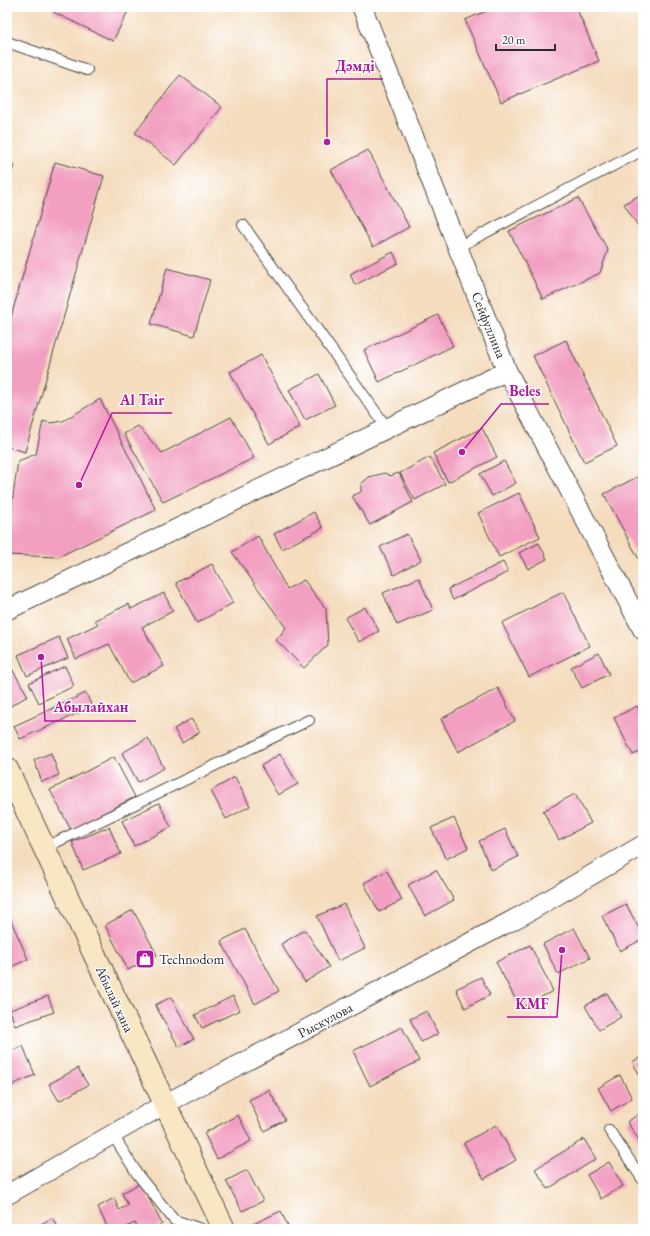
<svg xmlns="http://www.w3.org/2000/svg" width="650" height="1236" font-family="'EB Garamond',serif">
  <rect width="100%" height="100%" fill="#fff"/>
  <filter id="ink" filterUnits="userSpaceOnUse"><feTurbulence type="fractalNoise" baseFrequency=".025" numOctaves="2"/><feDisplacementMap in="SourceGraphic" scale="8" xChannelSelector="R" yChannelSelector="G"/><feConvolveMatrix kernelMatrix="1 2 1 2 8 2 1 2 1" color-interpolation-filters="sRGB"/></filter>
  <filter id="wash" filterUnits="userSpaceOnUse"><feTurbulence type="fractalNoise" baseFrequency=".012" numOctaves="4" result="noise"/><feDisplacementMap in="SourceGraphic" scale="16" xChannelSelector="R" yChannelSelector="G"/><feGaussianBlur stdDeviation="0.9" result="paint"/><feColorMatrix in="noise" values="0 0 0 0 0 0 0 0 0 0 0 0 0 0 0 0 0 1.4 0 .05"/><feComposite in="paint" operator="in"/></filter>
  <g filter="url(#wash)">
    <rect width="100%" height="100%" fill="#f4dcbd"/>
    <g id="blocks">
      <g fill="#f29fc1">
        <path d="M 55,7 L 130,7 L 113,41 L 53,12 Z"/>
        <path d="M 496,7 L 576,7 L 599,61 L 501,102 L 465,20 Z"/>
        <path d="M 180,75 L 222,107 L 176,165 L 135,133 Z"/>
        <path d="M 368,150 L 409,227 L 373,247 L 331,170 Z"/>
        <path d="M 55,162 L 104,176 L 25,452 L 7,447 L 7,331 Z"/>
        <path d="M 7,163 L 14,166 L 7,184 Z"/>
        <path d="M 643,193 L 643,234 L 624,204 Z"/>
        <path d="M 578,198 L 608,250 L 600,273 L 543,299 L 509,231 Z"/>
        <path d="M 393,252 L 398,263 L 355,285 L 350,274 Z"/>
        <path d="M 167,268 L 210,280 L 194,336 L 151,324 Z"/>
        <path d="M 438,315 L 453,346 L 379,382 L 364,350 Z"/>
        <path d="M 566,340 L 617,446 L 584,462 L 533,356 Z"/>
        <path d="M 261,355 L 300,427 L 269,444 L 230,372 Z"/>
        <path d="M 319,374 L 335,405 L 305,420 L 289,390 Z"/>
        <path d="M 100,399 L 156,510 L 58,557 L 7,555 L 7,539 L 18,461 L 36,454 L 43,421 L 50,423 L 63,421 Z"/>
        <path d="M 231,417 L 254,458 L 163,502 L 124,434 L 138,426 L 162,453 Z"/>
        <path d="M 482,428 L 497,457 L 448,482 L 433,453 Z"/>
        <path d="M 430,457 L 445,484 L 415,500 L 400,473 Z"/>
        <path d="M 504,461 L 516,483 L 492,496 L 480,474 Z"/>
        <path d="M 385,473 L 390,476 L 399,473 L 413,502 L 370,525 L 352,496 L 361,492 L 361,484 L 369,477 Z"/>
        <path d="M 643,474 L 643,567 L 604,494 Z"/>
        <path d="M 519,493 L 540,537 L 499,557 L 478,513 Z"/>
        <path d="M 314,512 L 323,528 L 282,549 L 274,534 Z"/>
        <path d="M 407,534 L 421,560 L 394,575 L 380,547 Z"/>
        <path d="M 258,536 L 287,589 L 304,580 L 326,609 L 328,645 L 304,668 L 276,640 L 286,628 L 232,552 Z"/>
        <path d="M 539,543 L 547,559 L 528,569 L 519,553 Z"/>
        <path d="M 503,562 L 508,572 L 453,600 L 448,589 Z"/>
        <path d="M 212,564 L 233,603 L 197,623 L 176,583 Z"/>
        <path d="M 419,578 L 433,610 L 397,625 L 383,593 Z"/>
        <path d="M 563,592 L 590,646 L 529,677 L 502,623 Z"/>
        <path d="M 164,593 L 173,611 L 142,627 L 164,666 L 130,683 L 109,644 L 76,659 L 67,639 L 98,624 L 95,620 L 129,604 L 131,609 Z"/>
        <path d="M 365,607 L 379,631 L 359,642 L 345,618 Z"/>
        <path d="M 59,637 L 68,658 L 27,676 L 18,655 Z"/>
        <path d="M 599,653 L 609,674 L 582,688 L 571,667 Z"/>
        <path d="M 65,666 L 74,686 L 39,703 L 29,683 Z"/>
        <path d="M 12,669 L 28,696 L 7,708 L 7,672 Z"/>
        <path d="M 498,688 L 515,721 L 458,752 L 441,719 Z"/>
        <path d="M 86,693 L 92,707 L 20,739 L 14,726 Z"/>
        <path d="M 637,706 L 643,718 L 643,750 L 633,755 L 614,718 Z"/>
        <path d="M 191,719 L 200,732 L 182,743 L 174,729 Z"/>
        <path d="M 148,738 L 164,768 L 138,782 L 122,753 Z"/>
        <path d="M 51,753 L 59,775 L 42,782 L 34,760 Z"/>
        <path d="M 280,754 L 298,784 L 278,795 L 261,766 Z"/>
        <path d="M 114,757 L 135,797 L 71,830 L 50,790 Z"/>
        <path d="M 235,777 L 250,806 L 226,819 L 211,791 Z"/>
        <path d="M 575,794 L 591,823 L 559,840 L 543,811 Z"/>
        <path d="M 159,803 L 171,827 L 134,846 L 122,821 Z"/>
        <path d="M 454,818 L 468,848 L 446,859 L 431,828 Z"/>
        <path d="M 109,827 L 121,854 L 83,870 L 72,842 Z"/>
        <path d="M 505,829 L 518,857 L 491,870 L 479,841 Z"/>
        <path d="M 436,870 L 454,900 L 425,916 L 408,885 Z"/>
        <path d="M 387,871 L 402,900 L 379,912 L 364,883 Z"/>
        <path d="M 344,904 L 365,948 L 338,961 L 317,916 Z"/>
        <path d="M 626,904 L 643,936 L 643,939 L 620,951 L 602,916 Z"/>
        <path d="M 133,910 L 157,955 L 128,970 L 105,925 Z"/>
        <path d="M 7,912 L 28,959 L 7,969 Z"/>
        <path d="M 574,928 L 590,958 L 558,974 L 543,944 Z"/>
        <path d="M 245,929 L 279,991 L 255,1004 L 221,941 Z"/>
        <path d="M 305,930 L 329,967 L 305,982 L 281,944 Z"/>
        <path d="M 530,945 L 553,991 L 520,1008 L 496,962 Z"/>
        <path d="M 481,977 L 490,995 L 465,1008 L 456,989 Z"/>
        <path d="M 607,993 L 621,1017 L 599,1030 L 585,1006 Z"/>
        <path d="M 48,996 L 54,1012 L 15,1026 L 10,1010 Z"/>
        <path d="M 233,996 L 240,1010 L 202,1028 L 195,1015 Z"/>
        <path d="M 171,997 L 194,1039 L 179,1047 L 155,1005 Z"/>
        <path d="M 427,1011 L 438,1034 L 421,1042 L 410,1019 Z"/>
        <path d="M 402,1027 L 419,1061 L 370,1086 L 353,1051 Z"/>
        <path d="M 23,1046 L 35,1075 L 7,1087 L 7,1053 Z"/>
        <path d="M 643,1056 L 643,1080 L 632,1062 Z"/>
        <path d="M 78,1068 L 88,1085 L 59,1101 L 49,1084 Z"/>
        <path d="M 620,1075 L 632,1098 L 611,1111 L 598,1088 Z"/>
        <path d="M 269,1090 L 285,1120 L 264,1131 L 249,1100 Z"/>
        <path d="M 643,1111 L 643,1146 L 627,1122 Z"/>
        <path d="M 238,1115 L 251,1141 L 217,1159 L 204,1133 Z"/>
        <path d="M 496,1125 L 516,1160 L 484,1179 L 464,1143 Z"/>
        <path d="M 584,1139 L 596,1159 L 548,1189 L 535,1169 Z"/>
        <path d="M 609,1162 L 623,1186 L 601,1199 L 587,1175 Z"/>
        <path d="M 247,1170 L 263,1201 L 242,1211 L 226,1181 Z"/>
        <path d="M 141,1183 L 162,1224 L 152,1229 L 139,1229 L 135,1223 L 126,1227 L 127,1229 L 108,1229 L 98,1207 L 114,1198 L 119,1210 L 128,1205 L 122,1193 Z"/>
        <path d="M 281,1211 L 289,1229 L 248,1229 L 247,1227 Z"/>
        <path d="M 52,1218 L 59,1229 L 32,1229 Z"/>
      </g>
    </g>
  </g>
  <g filter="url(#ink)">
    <use href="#blocks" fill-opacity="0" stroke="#494641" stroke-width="1"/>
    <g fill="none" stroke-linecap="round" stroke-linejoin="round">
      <g stroke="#494641" stroke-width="12">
        <g id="service">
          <path d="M 7,42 L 87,70"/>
          <path d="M 243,225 L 387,428"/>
          <path d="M 458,247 L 643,150"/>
          <path d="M 44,848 L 309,720"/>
          <path d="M 609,1130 L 643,1180"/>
          <path d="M 113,1135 L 138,1175 L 174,1220 L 201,1229"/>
        </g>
      </g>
      <g stroke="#494641" stroke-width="21">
        <g id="minor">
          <path d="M 362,7 L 507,371 L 643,630"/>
          <path d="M 7,610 L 507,371"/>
          <path d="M 7,1195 L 165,1104 L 528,912 L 643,845"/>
        </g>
      </g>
      <g stroke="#494641" stroke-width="24">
        <path id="secondary" d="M 7,769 L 224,1229"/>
      </g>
      <use href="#service" stroke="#fff" stroke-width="10"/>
      <use href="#minor" stroke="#fff" stroke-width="19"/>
      <use href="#secondary" stroke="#f9e7c3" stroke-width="22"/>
    </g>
  </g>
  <defs>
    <g id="shop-square" transform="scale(1)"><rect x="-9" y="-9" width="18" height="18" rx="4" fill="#b5179e" stroke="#fff"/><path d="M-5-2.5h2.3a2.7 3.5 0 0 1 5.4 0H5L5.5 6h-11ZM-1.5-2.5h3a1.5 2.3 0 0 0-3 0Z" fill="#fff"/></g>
  </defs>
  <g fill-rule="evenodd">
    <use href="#shop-square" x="145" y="959"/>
  </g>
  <g text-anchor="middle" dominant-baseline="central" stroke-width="3" stroke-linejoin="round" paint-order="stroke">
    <g font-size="14" fill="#2b2b2b" stroke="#fff">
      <text transform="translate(489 325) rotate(68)">Сейфуллина</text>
      <text transform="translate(115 999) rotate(65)">Абылай хана</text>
      <text transform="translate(325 1020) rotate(-28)">Рыскулова</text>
    </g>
    <g font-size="14" fill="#2b2b2b" stroke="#fff" text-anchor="start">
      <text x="159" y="959">Technodom</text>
    </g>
  </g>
  <path fill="none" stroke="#b5179e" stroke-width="1.5" d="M327 142L327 79H383M462 452L501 404H549M79 485L112 413H172M41 657L45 721H136M562 950L557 1017H507"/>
  <g fill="#b5179e" stroke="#fff" stroke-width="1.5">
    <circle cx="327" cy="142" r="4"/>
    <circle cx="462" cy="452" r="4"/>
    <circle cx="79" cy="485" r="4"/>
    <circle cx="41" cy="657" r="4"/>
    <circle cx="562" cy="950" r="4"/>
  </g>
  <g font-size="15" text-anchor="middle" font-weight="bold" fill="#b5179e" stroke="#fff" stroke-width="3" stroke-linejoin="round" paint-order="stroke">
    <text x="355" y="71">Дәмді</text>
    <text x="525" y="396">Beles</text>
    <text x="142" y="405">Al Tair</text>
    <text x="91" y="712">Абылайхан</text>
    <text x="532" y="1009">KMF</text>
  </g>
  <rect width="650" height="1236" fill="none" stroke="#fff" stroke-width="24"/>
  <path d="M496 44v6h59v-6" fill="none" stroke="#2b2b2b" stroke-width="2"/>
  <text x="502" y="44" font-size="12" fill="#2b2b2b" stroke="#ffffff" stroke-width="3" paint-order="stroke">20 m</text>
</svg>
